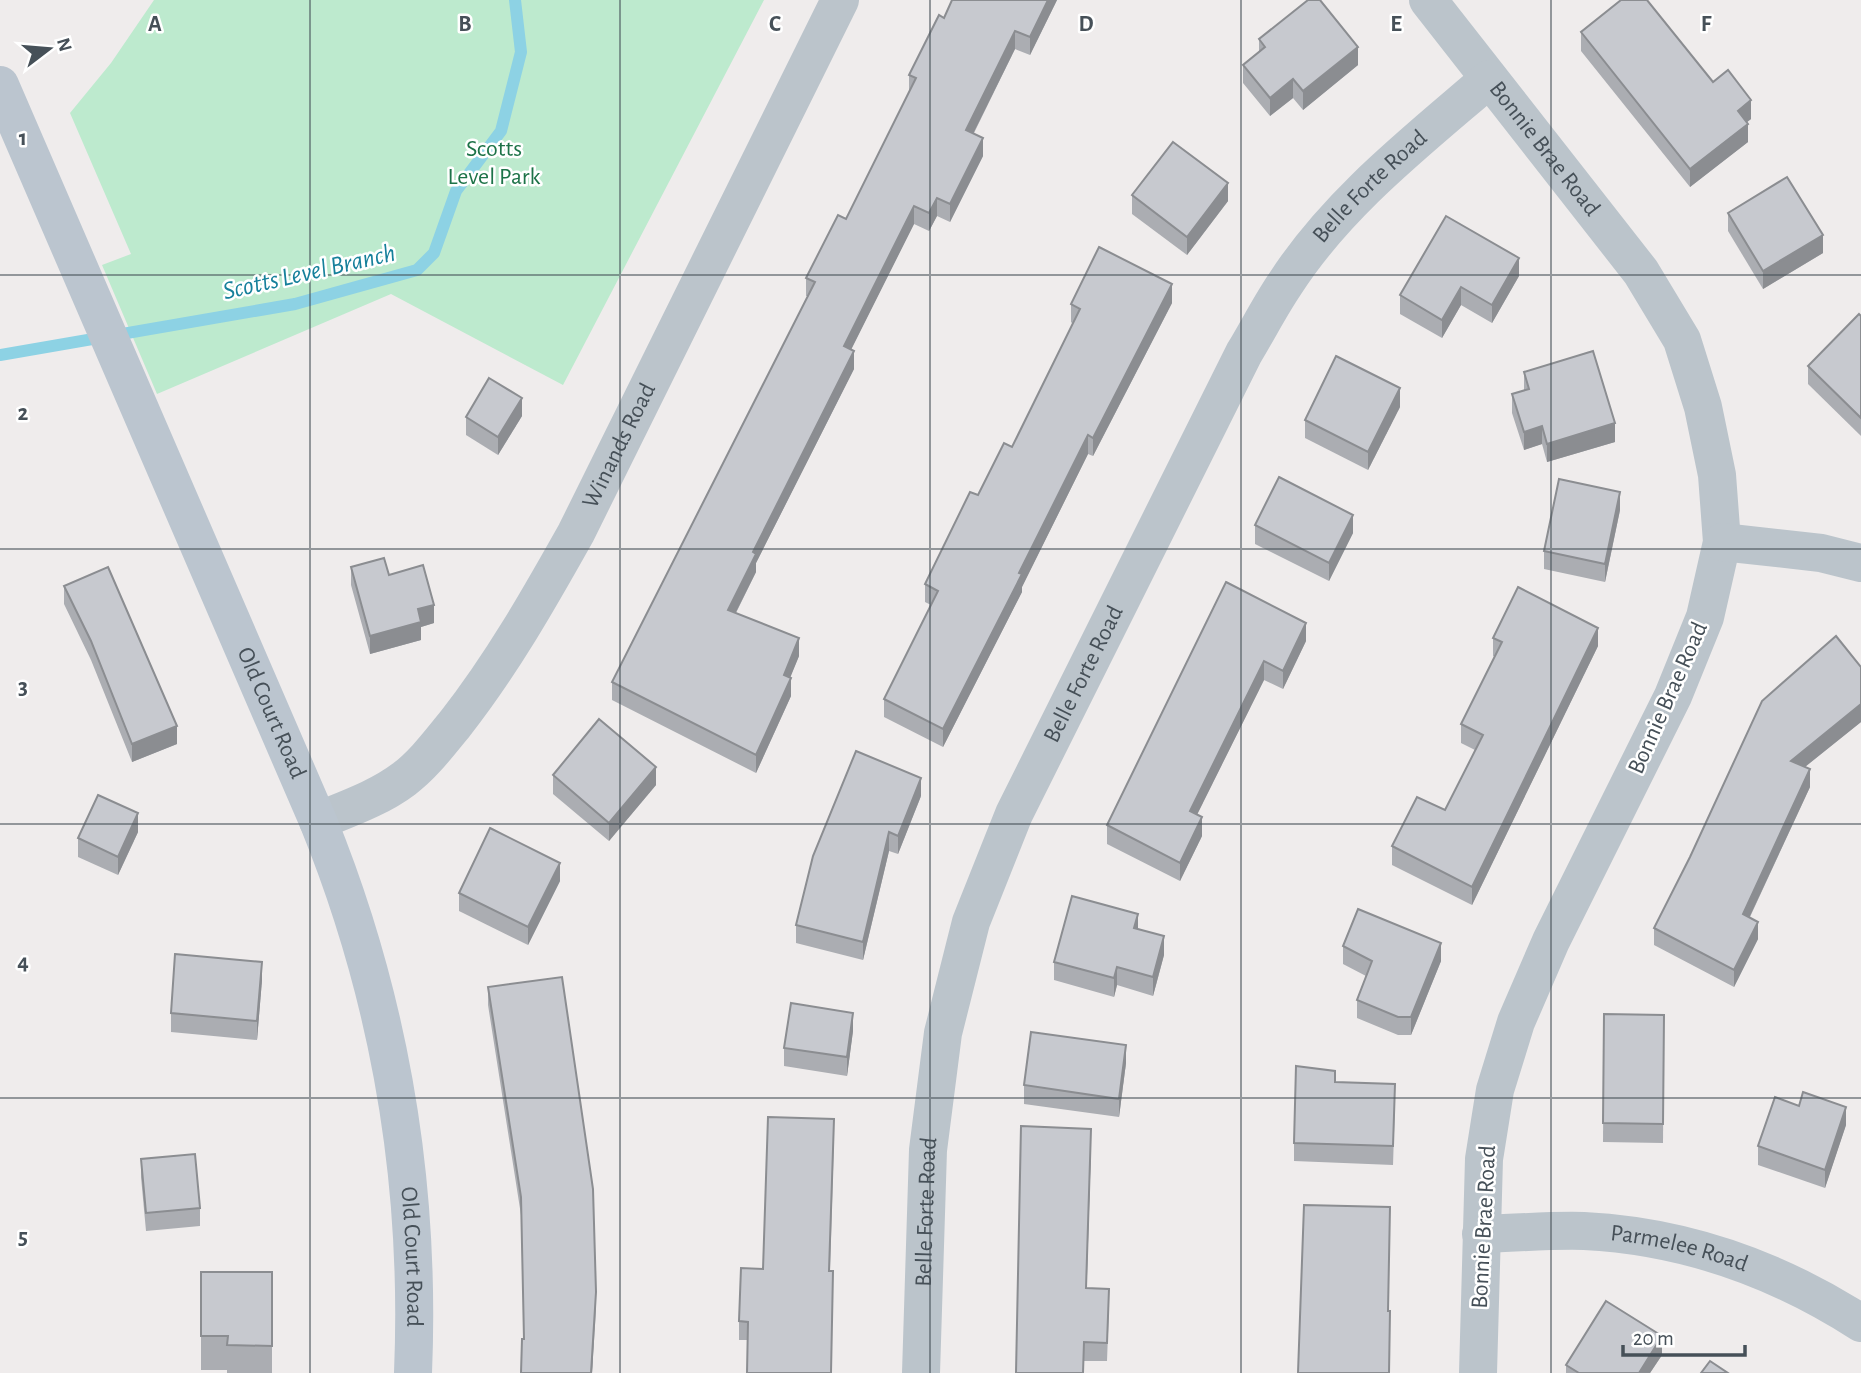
<svg xmlns="http://www.w3.org/2000/svg" width="1861" height="1373" font-family="'Alegreya Sans',sans-serif">
  <rect width="100%" height="100%" fill="#efecec"/>
  <path fill="#bdeace" d="M 154,0 L 764,0 L 563,385 L 391,294 L 157,394 L 102,265 L 131,254 L 70,113 L 111,63 Z"/>
  <g fill="none" stroke-linecap="round" stroke-linejoin="round">
    <path stroke="#8dd2e4" stroke-width="12" d="M 0,355 L 295,304 L 417,270 L 434,253 L 456,191 L 501,131 L 521,52 L 515,0"/>
    <g stroke="#bbc4cb" stroke-width="38">
      <path id="s1" d="M 1428,0 L 1641,272 L 1682,340 L 1703,407 L 1717,475 L 1722,542 L 1705,617 L 1673,696 L 1551,941 L 1516,1022 L 1495,1090 L 1484,1159 L 1478,1373"/>
      <path d="M 1722,542 L 1821,553 L 1861,563"/>
      <path id="s2" d="M 1481,1234 C 1515,1233 1550,1230 1584,1231 C 1684,1236 1777,1269 1861,1323"/>
      <path id="s3" d="M 921,1373 L 928,1150 L 943,1033 L 971,922 L 1014,814 L 1244,353 C 1258,330 1270,306 1285,284 C 1337,203 1417,141 1489,79"/>
    </g>
    <path stroke="#bbc4cb" stroke-width="38" id="s4" d="M 318,821 C 347,809 379,798 404,779 C 424,764 440,742 455,724 C 502,664 539,599 576,533 L 840,0"/>
    <path stroke="#bbc5cf" stroke-width="38" id="s5" d="M 0,85 L 318,821 C 390,998 421,1182 413,1373"/>
  </g>
  <g fill="#abadb2">
    <path d="M 952,0 L 1057,0 L 1030,55 L 1015,49 L 974,133 L 983,156 L 950,222 L 937,216 L 929,231 L 914,224 L 851,349 L 854,369 L 756,563 L 756,572 L 736,613 L 799,656 L 790,677 L 791,696 L 756,773 L 612,700 L 612,682 L 808,296 L 806,296 L 806,278 L 846,219 L 909,92 L 909,75 L 944,18 Z"/>
    <path d="M 1581,32 L 1713,82 L 1751,119 L 1747,122 L 1748,142 L 1690,187 L 1581,51 Z"/>
    <path d="M 1259,39 L 1358,65 L 1303,110 L 1293,98 L 1270,116 L 1243,83 L 1243,65 L 1259,52 Z"/>
    <path d="M 1132,195 L 1228,201 L 1187,255 L 1132,214 Z"/>
    <path d="M 1728,213 L 1823,253 L 1763,289 L 1728,231 Z"/>
    <path d="M 1519,276 L 1492,323 L 1461,305 L 1442,338 L 1400,314 L 1400,295 Z"/>
    <path d="M 1172,303 L 1093,456 L 1088,454 L 1022,587 L 1022,592 L 943,747 L 884,717 L 884,699 L 931,605 L 925,602 L 925,584 L 978,495 L 1012,447 L 1073,324 L 1071,322 L 1071,304 Z"/>
    <path d="M 1861,316 L 1861,436 L 1808,384 L 1808,366 Z"/>
    <path d="M 1524,372 L 1615,442 L 1547,462 L 1542,444 L 1524,450 L 1512,413 L 1512,394 L 1524,390 Z"/>
    <path d="M 1400,407 L 1368,470 L 1305,438 L 1305,420 Z"/>
    <path d="M 522,416 L 498,455 L 466,435 L 466,417 Z"/>
    <path d="M 1620,510 L 1605,582 L 1544,569 L 1544,551 Z"/>
    <path d="M 1255,525 L 1353,533 L 1329,581 L 1255,544 Z"/>
    <path d="M 351,567 L 389,575 L 434,623 L 421,627 L 421,640 L 370,654 L 351,585 Z"/>
    <path d="M 1226,582 L 1306,641 L 1283,689 L 1264,680 L 1197,814 L 1202,836 L 1180,881 L 1107,844 L 1107,825 Z"/>
    <path d="M 64,586 L 177,744 L 132,762 L 91,660 L 64,604 Z"/>
    <path d="M 1493,638 L 1598,646 L 1472,905 L 1392,865 L 1392,846 L 1445,810 L 1475,750 L 1461,743 L 1461,724 L 1495,657 L 1493,656 Z"/>
    <path d="M 1861,667 L 1861,722 L 1805,767 L 1810,787 L 1750,917 L 1758,939 L 1734,987 L 1654,945 L 1654,928 Z"/>
    <path d="M 553,775 L 656,785 L 609,841 L 553,794 Z"/>
    <path d="M 921,796 L 898,854 L 889,851 L 863,960 L 796,943 L 796,925 Z"/>
    <path d="M 138,832 L 118,875 L 78,857 L 78,838 Z"/>
    <path d="M 560,881 L 528,945 L 459,911 L 459,893 Z"/>
    <path d="M 1138,929 L 1164,955 L 1153,996 L 1117,985 L 1114,997 L 1054,980 L 1054,962 Z"/>
    <path d="M 1343,946 L 1441,961 L 1411,1035 L 1398,1035 L 1357,1018 L 1357,1000 L 1366,976 L 1343,964 Z"/>
    <path d="M 262,980 L 257,1040 L 171,1032 L 171,1013 Z"/>
    <path d="M 488,987 L 596,1310 L 592,1373 L 521,1373 L 524,1339 L 521,1215 L 488,1005 Z"/>
    <path d="M 1604,1014 L 1664,1015 L 1663,1143 L 1603,1142 Z"/>
    <path d="M 853,1031 L 847,1076 L 784,1066 L 784,1048 Z"/>
    <path d="M 1126,1063 L 1119,1117 L 1024,1104 L 1024,1085 Z"/>
    <path d="M 1335,1082 L 1395,1102 L 1393,1165 L 1294,1161 L 1294,1143 Z"/>
    <path d="M 1846,1125 L 1825,1188 L 1758,1165 L 1758,1146 Z"/>
    <path d="M 834,1138 L 830,1271 L 747,1340 L 739,1340 L 739,1321 L 763,1269 Z"/>
    <path d="M 1091,1147 L 1086,1288 L 1109,1307 L 1107,1361 L 1084,1361 L 1016,1373 Z"/>
    <path d="M 141,1159 L 200,1208 L 200,1226 L 146,1231 L 141,1177 Z"/>
    <path d="M 201,1272 L 272,1272 L 272,1373 L 227,1373 L 227,1370 L 201,1370 Z"/>
    <path d="M 1662,1355 L 1650,1373 L 1566,1373 L 1566,1365 Z"/>
  </g>
  <g fill="#8b8d91">
    <path d="M 1048,0 L 1057,0 L 1030,55 L 1030,37 Z"/>
    <path d="M 1015,31 L 1015,49 L 966,148 L 966,130 Z"/>
    <path d="M 1358,47 L 1358,65 L 1303,110 L 1303,91 Z"/>
    <path d="M 1293,79 L 1293,98 L 1270,116 L 1270,98 Z"/>
    <path d="M 1751,100 L 1751,119 L 1738,129 L 1738,111 Z"/>
    <path d="M 1748,124 L 1748,142 L 1690,187 L 1690,169 Z"/>
    <path d="M 983,138 L 983,156 L 950,222 L 950,204 Z"/>
    <path d="M 1228,183 L 1228,201 L 1187,255 L 1187,237 Z"/>
    <path d="M 937,198 L 937,216 L 929,231 L 929,213 Z"/>
    <path d="M 914,206 L 914,224 L 844,364 L 844,346 Z"/>
    <path d="M 1823,235 L 1823,253 L 1763,289 L 1763,271 Z"/>
    <path d="M 1519,258 L 1519,276 L 1492,323 L 1492,305 Z"/>
    <path d="M 1172,284 L 1172,303 L 1093,456 L 1093,438 Z"/>
    <path d="M 1461,287 L 1461,305 L 1442,338 L 1442,320 Z"/>
    <path d="M 854,351 L 854,369 L 756,563 L 756,572 L 728,628 L 728,610 L 753,552 Z"/>
    <path d="M 1400,388 L 1400,407 L 1368,470 L 1368,452 Z"/>
    <path d="M 522,398 L 522,416 L 498,455 L 498,437 Z"/>
    <path d="M 1615,423 L 1615,442 L 1547,462 L 1547,444 Z"/>
    <path d="M 1542,426 L 1542,444 L 1524,450 L 1524,432 Z"/>
    <path d="M 1088,435 L 1088,454 L 1022,587 L 1022,592 L 943,747 L 943,729 L 1019,573 Z"/>
    <path d="M 1620,492 L 1620,510 L 1605,582 L 1605,564 Z"/>
    <path d="M 1353,515 L 1353,533 L 1329,581 L 1329,563 Z"/>
    <path d="M 434,605 L 434,623 L 421,627 L 421,640 L 370,654 L 370,636 L 418,609 Z"/>
    <path d="M 1306,623 L 1306,641 L 1283,689 L 1283,671 Z"/>
    <path d="M 1598,628 L 1598,646 L 1472,905 L 1472,887 Z"/>
    <path d="M 799,638 L 799,656 L 784,693 L 784,675 Z"/>
    <path d="M 1264,661 L 1264,680 L 1190,829 L 1190,811 Z"/>
    <path d="M 791,678 L 791,696 L 756,773 L 756,755 Z"/>
    <path d="M 1861,704 L 1861,722 L 1791,778 L 1791,761 Z"/>
    <path d="M 177,726 L 177,744 L 132,762 L 132,744 Z"/>
    <path d="M 656,767 L 656,785 L 609,841 L 609,823 Z"/>
    <path d="M 1810,769 L 1810,787 L 1743,931 L 1743,914 Z"/>
    <path d="M 921,778 L 921,796 L 898,854 L 898,836 Z"/>
    <path d="M 138,813 L 138,832 L 118,875 L 118,857 Z"/>
    <path d="M 1202,817 L 1202,836 L 1180,881 L 1180,863 Z"/>
    <path d="M 889,832 L 889,851 L 863,960 L 863,942 Z"/>
    <path d="M 560,863 L 560,881 L 528,945 L 528,927 Z"/>
    <path d="M 1138,914 L 1138,933 L 1134,928 Z"/>
    <path d="M 1758,922 L 1758,939 L 1734,987 L 1734,970 Z"/>
    <path d="M 1164,936 L 1164,955 L 1153,996 L 1153,977 Z"/>
    <path d="M 1441,943 L 1441,961 L 1411,1035 L 1411,1017 Z"/>
    <path d="M 262,962 L 262,980 L 257,1040 L 257,1021 Z"/>
    <path d="M 1117,967 L 1117,985 L 1114,997 L 1114,978 Z"/>
    <path d="M 853,1013 L 853,1031 L 847,1076 L 847,1057 Z"/>
    <path d="M 1126,1045 L 1126,1063 L 1119,1117 L 1119,1099 Z"/>
    <path d="M 1846,1107 L 1846,1125 L 1825,1188 L 1825,1170 Z"/>
    <path d="M 1091,1129 L 1091,1147 L 1086,1307 L 1086,1288 Z"/>
    <path d="M 596,1292 L 592,1373 L 591,1373 Z"/>
    <path d="M 1662,1336 L 1662,1355 L 1650,1373 L 1639,1373 Z"/>
  </g>
  <g fill="#c7c9cf" stroke="#8b8d91" stroke-width="2">
    <path d="M 952,0 L 1048,0 L 1030,37 L 1015,31 L 966,130 L 983,138 L 950,204 L 937,198 L 929,213 L 914,206 L 844,346 L 854,351 L 753,552 L 756,554 L 728,610 L 799,638 L 784,675 L 791,678 L 756,755 L 612,682 L 815,282 L 806,278 L 838,215 L 846,219 L 916,78 L 909,75 L 939,15 L 944,18 Z"/>
    <path d="M 1308,0 L 1320,0 L 1358,47 L 1303,91 L 1293,79 L 1270,98 L 1243,65 L 1265,47 L 1259,39 Z"/>
    <path d="M 1621,0 L 1647,0 L 1713,82 L 1728,70 L 1751,100 L 1738,111 L 1748,124 L 1690,169 L 1581,32 Z"/>
    <path d="M 1173,142 L 1228,183 L 1187,237 L 1132,195 Z"/>
    <path d="M 1787,177 L 1823,235 L 1763,271 L 1728,213 Z"/>
    <path d="M 1446,216 L 1519,258 L 1492,305 L 1461,287 L 1442,320 L 1400,295 Z"/>
    <path d="M 1099,247 L 1172,284 L 1093,438 L 1088,435 L 1019,573 L 1022,574 L 943,729 L 884,699 L 938,591 L 925,584 L 970,492 L 978,495 L 1004,443 L 1012,447 L 1080,309 L 1071,304 Z"/>
    <path d="M 1859,314 L 1861,316 L 1861,418 L 1808,366 Z"/>
    <path d="M 1593,351 L 1615,423 L 1547,444 L 1542,426 L 1524,432 L 1512,394 L 1529,389 L 1524,372 Z"/>
    <path d="M 1336,356 L 1400,388 L 1368,452 L 1305,420 Z"/>
    <path d="M 489,378 L 522,398 L 498,437 L 466,417 Z"/>
    <path d="M 1279,477 L 1353,515 L 1329,563 L 1255,525 Z"/>
    <path d="M 1559,479 L 1620,492 L 1605,564 L 1544,551 Z"/>
    <path d="M 384,558 L 389,575 L 423,565 L 434,605 L 418,609 L 421,622 L 370,636 L 351,567 Z"/>
    <path d="M 108,567 L 177,726 L 132,744 L 91,641 L 64,586 Z"/>
    <path d="M 1226,582 L 1306,623 L 1283,671 L 1264,661 L 1190,811 L 1202,817 L 1180,863 L 1107,825 Z"/>
    <path d="M 1518,587 L 1598,628 L 1472,887 L 1392,846 L 1417,797 L 1445,810 L 1483,735 L 1461,724 L 1502,642 L 1493,638 Z"/>
    <path d="M 1836,636 L 1861,667 L 1861,704 L 1791,761 L 1810,769 L 1743,914 L 1758,922 L 1734,970 L 1654,928 L 1690,857 L 1762,701 Z"/>
    <path d="M 599,719 L 656,767 L 609,823 L 553,775 Z"/>
    <path d="M 856,751 L 921,778 L 898,836 L 889,832 L 863,942 L 796,925 L 813,856 Z"/>
    <path d="M 98,795 L 138,813 L 118,857 L 78,838 Z"/>
    <path d="M 490,828 L 560,863 L 528,927 L 459,893 Z"/>
    <path d="M 1072,896 L 1138,914 L 1134,928 L 1164,936 L 1153,977 L 1117,967 L 1114,978 L 1054,962 Z"/>
    <path d="M 1358,909 L 1441,943 L 1411,1017 L 1398,1017 L 1357,1000 L 1372,961 L 1343,946 Z"/>
    <path d="M 175,954 L 262,962 L 257,1021 L 171,1013 Z"/>
    <path d="M 562,977 L 593,1189 L 596,1292 L 591,1373 L 521,1373 L 522,1339 L 524,1339 L 521,1197 L 488,987 Z"/>
    <path d="M 791,1003 L 853,1013 L 847,1057 L 784,1048 Z"/>
    <path d="M 1604,1014 L 1664,1015 L 1663,1124 L 1603,1123 Z"/>
    <path d="M 1031,1032 L 1126,1045 L 1119,1099 L 1024,1085 Z"/>
    <path d="M 1296,1066 L 1335,1071 L 1335,1082 L 1395,1084 L 1393,1146 L 1294,1143 Z"/>
    <path d="M 1803,1092 L 1846,1107 L 1825,1170 L 1758,1146 L 1775,1097 L 1799,1106 Z"/>
    <path d="M 768,1117 L 834,1119 L 829,1271 L 833,1271 L 831,1373 L 747,1373 L 748,1322 L 739,1321 L 741,1268 L 763,1269 Z"/>
    <path d="M 1021,1126 L 1091,1129 L 1086,1288 L 1109,1289 L 1107,1343 L 1084,1342 L 1083,1373 L 1016,1373 Z"/>
    <path d="M 195,1154 L 200,1208 L 146,1213 L 141,1159 Z"/>
    <path d="M 1304,1205 L 1390,1207 L 1388,1311 L 1390,1311 L 1389,1373 L 1298,1373 Z"/>
    <path d="M 201,1272 L 272,1272 L 272,1346 L 227,1345 L 228,1336 L 201,1336 Z"/>
    <path d="M 1606,1301 L 1662,1336 L 1639,1373 L 1579,1373 L 1566,1365 Z"/>
    <path d="M 1710,1361 L 1728,1373 L 1701,1373 Z"/>
  </g>
  <path fill="none" stroke="#465058" stroke-width="2" stroke-opacity="0.55" d="M 310,0 L 310,1373M 620,0 L 620,1373M 930,0 L 930,1373M 1241,0 L 1241,1373M 1551,0 L 1551,1373M 0,275 L 1861,275M 0,549 L 1861,549M 0,824 L 1861,824M 0,1098 L 1861,1098"/>
  <g text-anchor="middle" dominant-baseline="central" stroke-width="5" stroke-linejoin="round" paint-order="stroke">
    <g font-size="24" fill="#1d7348" stroke="#fff">
      <text x="494" y="149">Scotts<tspan x="494" dy="28">Level Park</tspan></text>
    </g>
    <g font-size="24" fill="#465058" stroke="#fff">
      <text stroke="none"><textPath href="#s1" startOffset="189">Bonnie Brae Road</textPath></text>
      <text stroke="none"><textPath href="#s3" startOffset="1297">Belle Forte Road</textPath></text>
      <text stroke="none"><textPath href="#s4" startOffset="495">Winands Road</textPath></text>
      <text stroke="none"><textPath href="#s3" startOffset="728">Belle Forte Road</textPath></text>
      <text transform="translate(1668 698) rotate(-66)">Bonnie Brae Road</text>
      <text stroke="none"><textPath href="#s5" startOffset="684">Old Court Road</textPath></text>
      <text stroke="none"><textPath href="#s3" startOffset="161">Belle Forte Road</textPath></text>
      <text transform="translate(1484 1227) rotate(-87)">Bonnie Brae Road</text>
      <text stroke="none"><textPath href="#s2" startOffset="200">Parmelee Road</textPath></text>
      <text stroke="none"><textPath href="#s5" startOffset="1250">Old Court Road</textPath></text>
    </g>
    <g font-size="26" font-style="italic" fill="#16809b" stroke="#fff">
      <text transform="translate(309 272) rotate(-13)">Scotts Level Branch</text>
    </g>
  </g>
  <g font-size="23" text-anchor="middle" font-weight="bold" fill="#465058" stroke="#fff" stroke-width="5" stroke-linejoin="round" paint-order="stroke">
    <text x="155" y="31">A</text>
    <text x="465" y="31">B</text>
    <text x="775" y="31">C</text>
    <text x="1086" y="31">D</text>
    <text x="1396" y="31">E</text>
    <text x="1706" y="31">F</text>
    <text x="23" y="145">1</text>
    <text x="23" y="420">2</text>
    <text x="23" y="694">3</text>
    <text x="23" y="969">4</text>
    <text x="23" y="1244">5</text>
  </g>
  <g transform="translate(49 49) rotate(74)" stroke="#ffffff" stroke-width="5" paint-order="stroke">
  <path d="M0-5L12 26L0 18L-12 26Z" fill="#465058"/>
  <text y="-10" font-size="19" font-weight="bold" text-anchor="middle" fill="#465058">N</text>
  </g>
  <path d="M1623 1345v10h122v-10" fill="none" stroke="#465058" stroke-width="3.5"/>
  <text x="1633" y="1345" font-size="21" fill="#465058" stroke="#ffffff" stroke-width="5" paint-order="stroke">20 m</text>
</svg>
